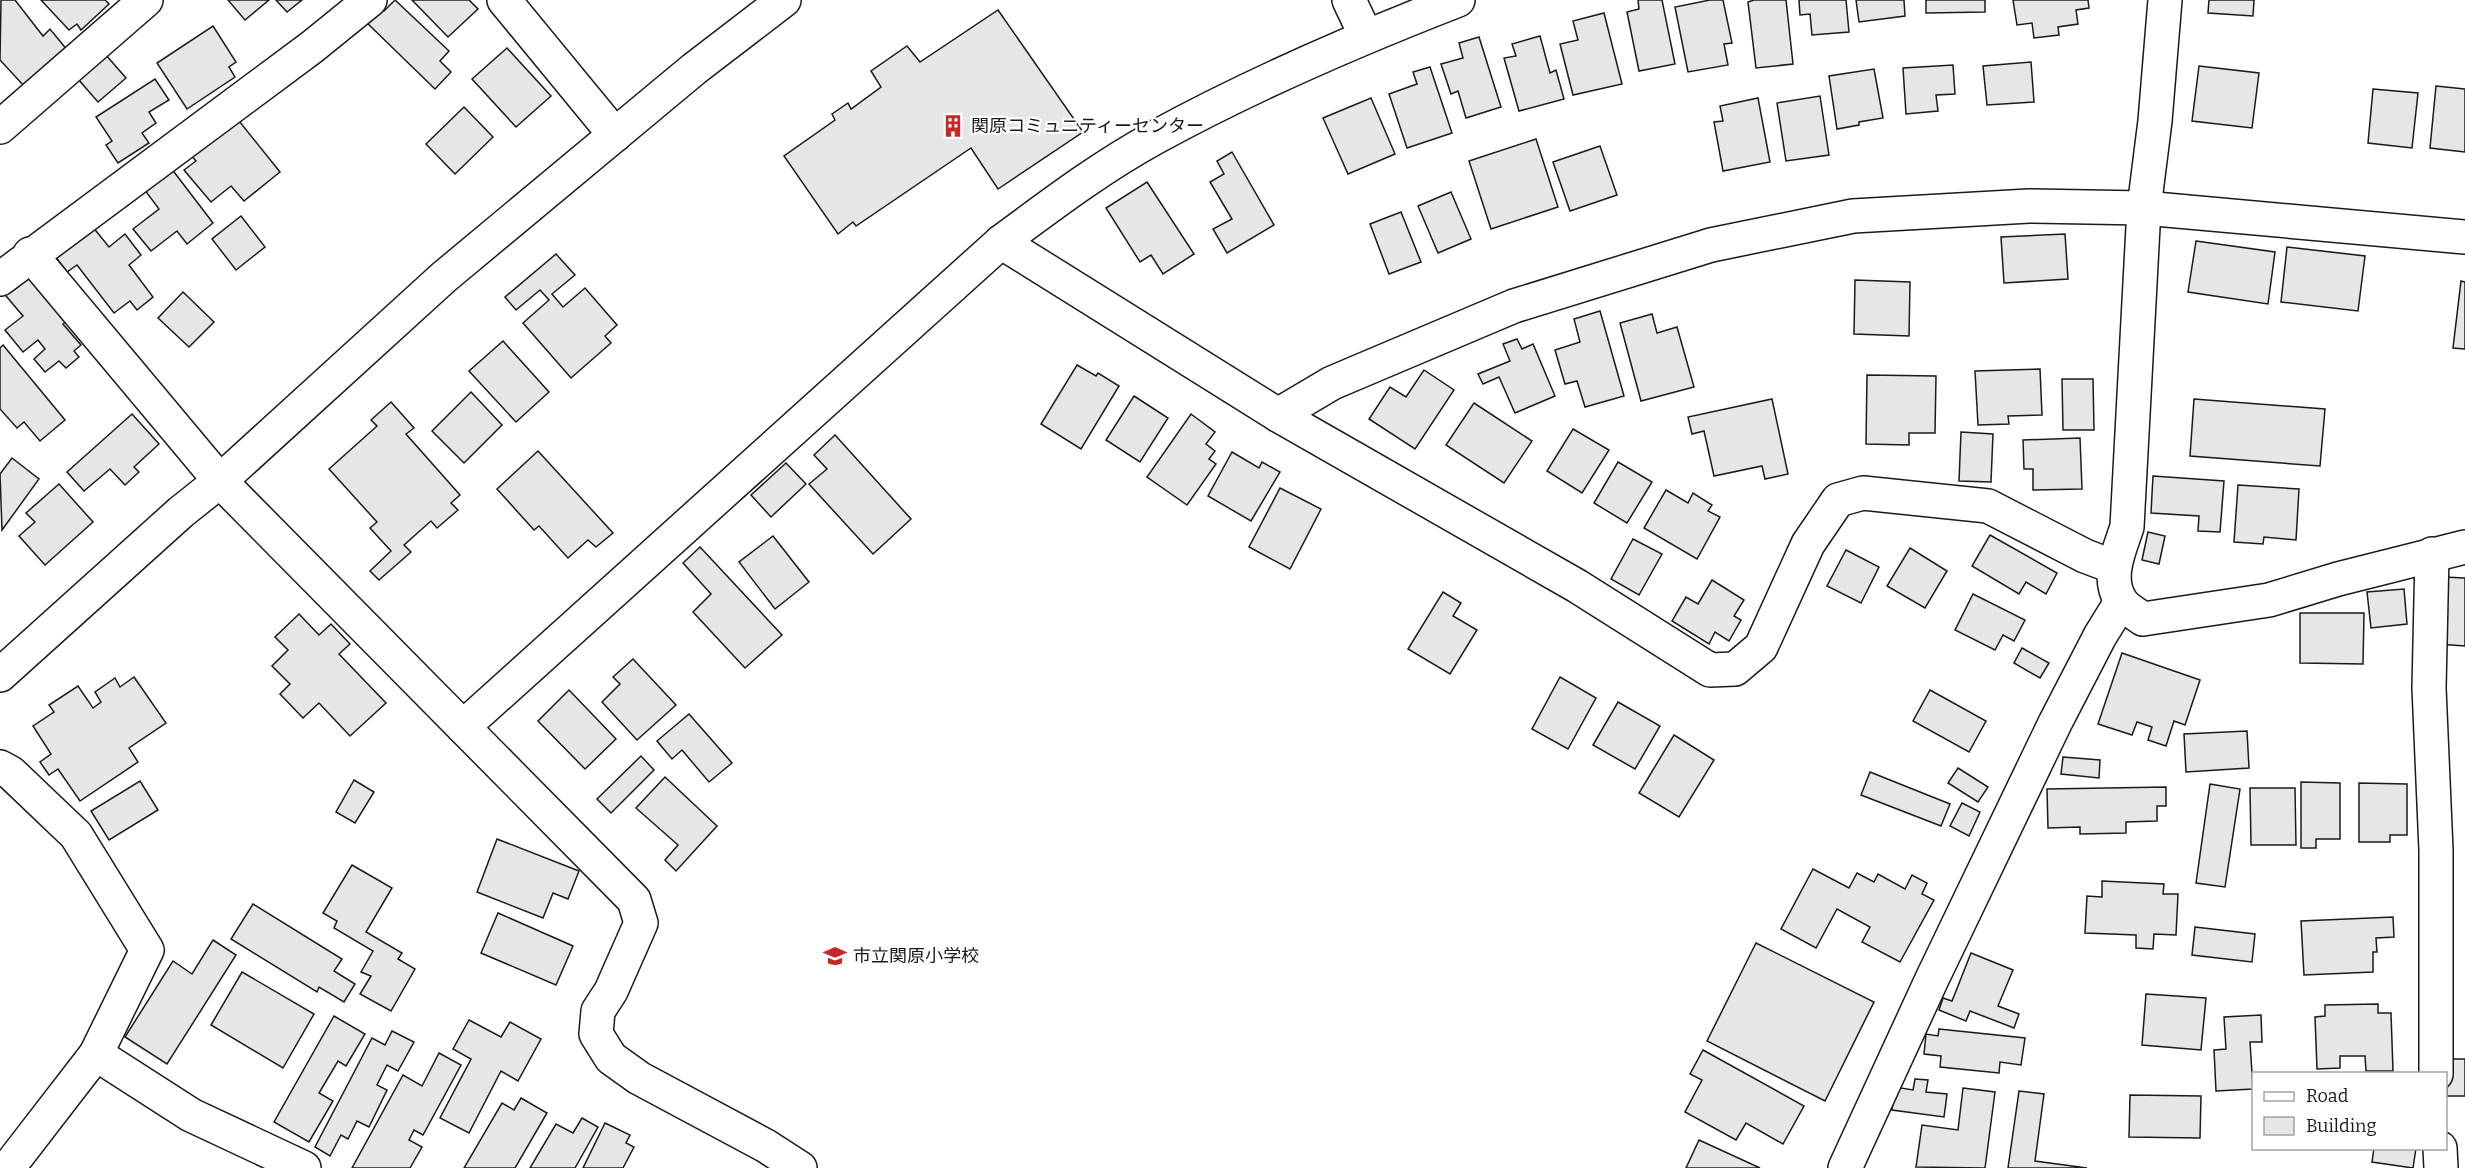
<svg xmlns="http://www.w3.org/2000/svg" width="2465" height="1168" font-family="Bitter,'Noto Sans JP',serif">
  <rect width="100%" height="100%" fill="#fff"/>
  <g fill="#e6e6e6" stroke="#1a1a1a" stroke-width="1.5">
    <path d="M 1,0 L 15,0 L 43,36 L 50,29 L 68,51 L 24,86 L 0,60 Z"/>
    <path d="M 41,0 L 105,0 L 109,4 L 81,30 L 77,24 L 69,30 Z"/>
    <path d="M 228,0 L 269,0 L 245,20 Z"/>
    <path d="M 276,0 L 302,0 L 287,12 Z"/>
    <path d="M 395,0 L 449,51 L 440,61 L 451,72 L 435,89 L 364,20 L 378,5 L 384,11 Z"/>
    <path d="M 412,0 L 469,0 L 478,9 L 448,37 Z"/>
    <path d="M 1638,0 L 1662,0 L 1675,64 L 1639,71 L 1627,12 L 1639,9 Z"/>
    <path d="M 1710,0 L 1723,0 L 1732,43 L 1724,44 L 1728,65 L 1688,72 L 1675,7 Z"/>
    <path d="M 1754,0 L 1786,0 L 1793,64 L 1756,68 L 1748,2 Z"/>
    <path d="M 1799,0 L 1846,0 L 1849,32 L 1812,35 L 1810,14 L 1800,15 Z"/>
    <path d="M 1856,0 L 1904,0 L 1905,16 L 1859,22 Z"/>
    <path d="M 1926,0 L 1985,0 L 1985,12 L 1926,13 Z"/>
    <path d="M 2013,0 L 2088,0 L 2089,8 L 2076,10 L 2078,24 L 2058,27 L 2059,35 L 2034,38 L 2032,23 L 2017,25 Z"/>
    <path d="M 2209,0 L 2254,0 L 2253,16 L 2208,13 Z"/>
    <path d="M 998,10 L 1083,132 L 998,189 L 971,148 L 856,226 L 853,222 L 838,234 L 784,156 L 835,120 L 832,114 L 848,103 L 851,109 L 881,87 L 871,71 L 907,46 L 920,62 Z"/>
    <path d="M 1604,13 L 1622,84 L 1573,95 L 1560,44 L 1578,40 L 1573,21 Z"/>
    <path d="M 213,26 L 236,62 L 229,67 L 235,77 L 187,109 L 157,63 Z"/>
    <path d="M 1540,36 L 1550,73 L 1556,70 L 1564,99 L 1519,111 L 1504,58 L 1516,56 L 1512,44 Z"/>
    <path d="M 1479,37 L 1501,107 L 1466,118 L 1458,91 L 1451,94 L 1441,64 L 1463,58 L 1459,43 Z"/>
    <path d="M 507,48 L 551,96 L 516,127 L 472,79 Z"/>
    <path d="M 106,55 L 126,78 L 98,102 L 78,79 Z"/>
    <path d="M 2031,62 L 2034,102 L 1987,105 L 1983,66 Z"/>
    <path d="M 1953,65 L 1955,94 L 1936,95 L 1938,111 L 1906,114 L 1903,68 Z"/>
    <path d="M 2199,66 L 2259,73 L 2252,128 L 2192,121 Z"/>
    <path d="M 1430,67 L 1452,133 L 1407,148 L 1389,94 L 1417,84 L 1413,72 Z"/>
    <path d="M 1874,69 L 1883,118 L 1859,122 L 1859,125 L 1837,129 L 1829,76 Z"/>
    <path d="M 155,79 L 169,100 L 149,112 L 156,123 L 142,133 L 149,143 L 118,163 L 106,145 L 112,141 L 96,117 Z"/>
    <path d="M 2436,86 L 2465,89 L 2465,152 L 2430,148 Z"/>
    <path d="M 2373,89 L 2418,93 L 2412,148 L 2368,143 Z"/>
    <path d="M 1820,96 L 1829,155 L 1786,161 L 1777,103 Z"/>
    <path d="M 1371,98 L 1395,154 L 1348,174 L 1323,118 Z"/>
    <path d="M 1758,98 L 1770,162 L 1723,171 L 1714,122 L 1723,121 L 1720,106 Z"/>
    <path d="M 464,107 L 493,137 L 455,174 L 426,144 Z"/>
    <path d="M 235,116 L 280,172 L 244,201 L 231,186 L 211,202 L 184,170 L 196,161 L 189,153 Z"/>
    <path d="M 1536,139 L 1558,207 L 1491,229 L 1469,161 Z"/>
    <path d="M 1600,146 L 1617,195 L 1570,211 L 1553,162 Z"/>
    <path d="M 1232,152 L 1274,225 L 1227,253 L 1213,229 L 1232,219 L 1210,182 L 1224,174 L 1217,161 Z"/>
    <path d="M 171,168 L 213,223 L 187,244 L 177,231 L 151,251 L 133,229 L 159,209 L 144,189 Z"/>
    <path d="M 1147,182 L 1194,254 L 1163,274 L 1151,255 L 1140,262 L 1106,208 Z"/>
    <path d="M 1451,192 L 1471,239 L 1438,253 L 1418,206 Z"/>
    <path d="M 1401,212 L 1421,262 L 1389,274 L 1370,224 Z"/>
    <path d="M 241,216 L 265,247 L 236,270 L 212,239 Z"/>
    <path d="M 92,226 L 109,247 L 125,234 L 141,255 L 129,265 L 153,297 L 137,310 L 130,301 L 114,313 L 77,265 L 67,272 L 55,256 Z"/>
    <path d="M 2065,234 L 2068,279 L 2004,283 L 2001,237 Z"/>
    <path d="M 2196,241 L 2275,252 L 2268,304 L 2188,292 Z"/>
    <path d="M 2287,247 L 2365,256 L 2358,311 L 2281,302 Z"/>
    <path d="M 556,254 L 575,275 L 552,294 L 563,307 L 585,288 L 617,325 L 605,336 L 611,343 L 571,378 L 523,323 L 549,300 L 540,290 L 516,310 L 505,297 Z"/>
    <path d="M 31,265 L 74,315 L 63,324 L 81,345 L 74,351 L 79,357 L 66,368 L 59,361 L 45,372 L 34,359 L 45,349 L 38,340 L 23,352 L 5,330 L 23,316 L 1,290 Z"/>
    <path d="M 1855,280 L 1910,282 L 1909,336 L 1854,334 Z"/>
    <path d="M 2461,281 L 2465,282 L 2465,349 L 2453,348 Z"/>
    <path d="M 183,292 L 214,322 L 189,347 L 158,318 Z"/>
    <path d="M 1600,311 L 1624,396 L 1585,407 L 1577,381 L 1565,384 L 1555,350 L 1580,342 L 1574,319 Z"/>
    <path d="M 1652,314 L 1657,333 L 1677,327 L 1694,387 L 1641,401 L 1620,323 Z"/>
    <path d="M 1517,339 L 1522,349 L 1533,344 L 1555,396 L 1515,413 L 1499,377 L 1483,384 L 1478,374 L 1510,361 L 1503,344 Z"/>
    <path d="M 503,341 L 549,392 L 516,422 L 469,371 Z"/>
    <path d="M 3,345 L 65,420 L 40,441 L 24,422 L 17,428 L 0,409 L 0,348 Z"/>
    <path d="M 1077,365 L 1096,376 L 1098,373 L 1119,386 L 1081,449 L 1041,424 Z"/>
    <path d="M 2040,369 L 2042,415 L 2008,416 L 2009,424 L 1978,425 L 1975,371 Z"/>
    <path d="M 1424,370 L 1454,390 L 1415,449 L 1369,419 L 1390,387 L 1406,397 Z"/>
    <path d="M 1867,375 L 1936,376 L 1935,433 L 1909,433 L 1909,445 L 1866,444 Z"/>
    <path d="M 2062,379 L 2093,379 L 2094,430 L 2063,430 Z"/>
    <path d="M 471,392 L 502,425 L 464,463 L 432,431 Z"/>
    <path d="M 1134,396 L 1168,418 L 1140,462 L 1106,440 Z"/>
    <path d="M 1772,399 L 1788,474 L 1765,479 L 1762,466 L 1714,476 L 1704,431 L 1692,434 L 1688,417 Z"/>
    <path d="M 2194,399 L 2325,409 L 2320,466 L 2190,456 Z"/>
    <path d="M 391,402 L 414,428 L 406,434 L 460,495 L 451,503 L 458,510 L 437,528 L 431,521 L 404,545 L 411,552 L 379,580 L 370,571 L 391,551 L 370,528 L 377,522 L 329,469 L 377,426 L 371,420 Z"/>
    <path d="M 1474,403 L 1532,441 L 1504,483 L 1446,445 Z"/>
    <path d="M 132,414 L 159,444 L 134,467 L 139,472 L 125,485 L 110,469 L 84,491 L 67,472 Z"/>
    <path d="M 1191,414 L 1215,432 L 1206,444 L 1215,451 L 1209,459 L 1216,464 L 1187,505 L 1147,477 Z"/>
    <path d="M 1573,429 L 1609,450 L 1582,493 L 1547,471 Z"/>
    <path d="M 1961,432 L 1993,434 L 1991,482 L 1959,481 Z"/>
    <path d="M 835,435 L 911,519 L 873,554 L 809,484 L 827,469 L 814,455 Z"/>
    <path d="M 2080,438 L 2082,489 L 2033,490 L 2033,469 L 2024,469 L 2023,440 Z"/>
    <path d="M 538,451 L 613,533 L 596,547 L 588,540 L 568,558 L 539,526 L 534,530 L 497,489 Z"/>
    <path d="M 1232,452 L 1259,468 L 1262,462 L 1280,472 L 1251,521 L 1208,496 Z"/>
    <path d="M 12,458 L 39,479 L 2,530 L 0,474 Z"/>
    <path d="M 1618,462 L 1652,482 L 1627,523 L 1594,503 Z"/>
    <path d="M 786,463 L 806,484 L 771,517 L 751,495 Z"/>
    <path d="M 2153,476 L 2224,481 L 2220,532 L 2198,531 L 2199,516 L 2151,513 Z"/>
    <path d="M 59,484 L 93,522 L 45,565 L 19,536 L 35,522 L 26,513 Z"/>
    <path d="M 2238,485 L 2299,489 L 2296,540 L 2264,537 L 2263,544 L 2234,542 Z"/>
    <path d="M 1280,488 L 1321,509 L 1290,569 L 1249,547 Z"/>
    <path d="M 1666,490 L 1688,503 L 1693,493 L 1712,505 L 1708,511 L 1720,517 L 1697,559 L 1644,528 Z"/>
    <path d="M 2148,532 L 2165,536 L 2159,564 L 2142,560 Z"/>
    <path d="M 1990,535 L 2057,573 L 2046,594 L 2026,582 L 2019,594 L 1972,566 Z"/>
    <path d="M 773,536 L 809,582 L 775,609 L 739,562 Z"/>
    <path d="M 1633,539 L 1662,554 L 1639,595 L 1611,579 Z"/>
    <path d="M 700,547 L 782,635 L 745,668 L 693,612 L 711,594 L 683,563 Z"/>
    <path d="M 1910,548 L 1947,571 L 1925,608 L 1887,586 Z"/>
    <path d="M 1846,550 L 1879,567 L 1861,603 L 1827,586 Z"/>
    <path d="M 2443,577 L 2465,578 L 2465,646 L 2438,644 Z"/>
    <path d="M 1712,580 L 1744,600 L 1734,616 L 1741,620 L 1729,641 L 1715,632 L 1709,644 L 1672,621 L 1686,597 L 1698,604 Z"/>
    <path d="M 2404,589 L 2407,624 L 2371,628 L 2367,592 Z"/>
    <path d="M 1443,592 L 1461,603 L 1453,616 L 1477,630 L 1450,674 L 1408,649 Z"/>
    <path d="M 1973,594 L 2025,620 L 2014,641 L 2003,635 L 1995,650 L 1955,630 Z"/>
    <path d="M 2300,613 L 2364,613 L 2363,664 L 2300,663 Z"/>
    <path d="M 299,614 L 319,635 L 331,624 L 350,644 L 339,654 L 386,703 L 350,736 L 319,703 L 303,718 L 280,694 L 290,684 L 272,666 L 288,650 L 275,637 Z"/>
    <path d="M 2022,648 L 2049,663 L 2040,678 L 2014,663 Z"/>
    <path d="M 2122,653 L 2200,680 L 2185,725 L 2174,721 L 2166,746 L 2148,740 L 2152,727 L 2137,722 L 2132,735 L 2098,724 Z"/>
    <path d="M 633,659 L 676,705 L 637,740 L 602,702 L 620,684 L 613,677 Z"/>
    <path d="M 134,677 L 166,723 L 129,748 L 138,762 L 80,801 L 58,769 L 49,775 L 40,762 L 51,754 L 33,726 L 54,712 L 49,705 L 78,686 L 93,708 L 101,702 L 95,692 L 115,678 L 120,687 Z"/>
    <path d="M 1560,677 L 1596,698 L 1568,749 L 1532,729 Z"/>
    <path d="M 569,690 L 616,739 L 585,769 L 538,721 Z"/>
    <path d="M 1930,690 L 1986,721 L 1969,752 L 1913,721 Z"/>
    <path d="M 1618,702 L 1660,726 L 1635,769 L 1593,745 Z"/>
    <path d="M 689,714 L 732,763 L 709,782 L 682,750 L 672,759 L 657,741 Z"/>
    <path d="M 2247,731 L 2249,768 L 2186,772 L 2184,734 Z"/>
    <path d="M 1674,735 L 1714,760 L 1679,817 L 1639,793 Z"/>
    <path d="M 641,756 L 654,770 L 611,813 L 597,799 Z"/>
    <path d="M 2063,757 L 2100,760 L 2099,778 L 2061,774 Z"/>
    <path d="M 1958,768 L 1988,787 L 1978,802 L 1948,783 Z"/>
    <path d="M 1870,772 L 1950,804 L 1941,826 L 1861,795 Z"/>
    <path d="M 665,777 L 717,826 L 676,871 L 665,860 L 678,845 L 636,808 Z"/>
    <path d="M 354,780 L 374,792 L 355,823 L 336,812 Z"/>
    <path d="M 140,781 L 158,810 L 109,840 L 91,811 Z"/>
    <path d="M 2301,782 L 2340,783 L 2340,839 L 2316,839 L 2316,848 L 2301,848 Z"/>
    <path d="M 2359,783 L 2407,784 L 2407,835 L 2390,835 L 2390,842 L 2359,842 Z"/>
    <path d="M 2210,784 L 2240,789 L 2225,887 L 2196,883 Z"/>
    <path d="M 2166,787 L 2166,806 L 2157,806 L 2157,821 L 2126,822 L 2126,833 L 2080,834 L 2080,827 L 2048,828 L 2047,789 Z"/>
    <path d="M 2250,788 L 2295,788 L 2296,845 L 2251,845 Z"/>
    <path d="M 1962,803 L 1980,812 L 1969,836 L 1950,826 Z"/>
    <path d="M 497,839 L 579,871 L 568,899 L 553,893 L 543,918 L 477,892 Z"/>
    <path d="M 352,865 L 392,888 L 366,932 L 402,953 L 398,959 L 415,969 L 391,1011 L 360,994 L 371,976 L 361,972 L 373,951 L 334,928 L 337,921 L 323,913 Z"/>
    <path d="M 1813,869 L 1849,888 L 1857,873 L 1874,882 L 1878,874 L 1905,889 L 1912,875 L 1927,883 L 1922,894 L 1934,900 L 1900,962 L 1862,942 L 1870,927 L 1837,909 L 1816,948 L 1781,929 Z"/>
    <path d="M 2102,881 L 2164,884 L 2163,894 L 2178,894 L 2176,935 L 2154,934 L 2153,949 L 2136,948 L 2136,935 L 2085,933 L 2087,896 L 2102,897 Z"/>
    <path d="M 253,904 L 342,959 L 334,971 L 355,984 L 344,1002 L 319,987 L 317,992 L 231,939 Z"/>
    <path d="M 498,913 L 573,946 L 556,985 L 481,953 Z"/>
    <path d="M 2393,917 L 2394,937 L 2376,938 L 2377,952 L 2373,952 L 2373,972 L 2304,975 L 2301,921 Z"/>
    <path d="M 2195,927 L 2255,934 L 2252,962 L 2192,955 Z"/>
    <path d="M 213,940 L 236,955 L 167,1064 L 125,1037 L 173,961 L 192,974 Z"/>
    <path d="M 1756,943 L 1874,1002 L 1825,1101 L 1707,1041 Z"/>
    <path d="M 1971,953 L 2013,970 L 1998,1006 L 2019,1014 L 2014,1028 L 1970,1011 L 1966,1021 L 1939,1010 L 1943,998 L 1952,1001 Z"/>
    <path d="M 242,972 L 314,1014 L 283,1068 L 211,1025 Z"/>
    <path d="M 2146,994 L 2206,998 L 2201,1050 L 2142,1045 Z"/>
    <path d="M 2378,1004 L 2378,1013 L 2391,1013 L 2393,1071 L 2366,1071 L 2365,1056 L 2340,1056 L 2340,1068 L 2317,1069 L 2315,1017 L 2325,1016 L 2325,1005 Z"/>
    <path d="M 2261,1015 L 2262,1042 L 2250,1042 L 2253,1089 L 2216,1091 L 2214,1050 L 2226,1049 L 2224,1017 Z"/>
    <path d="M 334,1016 L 365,1034 L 346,1066 L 338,1061 L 319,1093 L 333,1101 L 309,1142 L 274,1122 Z"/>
    <path d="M 469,1020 L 501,1037 L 510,1022 L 541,1039 L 518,1081 L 501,1071 L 469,1133 L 440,1118 L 471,1059 L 453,1049 Z"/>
    <path d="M 1939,1029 L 2025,1038 L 2021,1065 L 2000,1062 L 1999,1073 L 1940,1067 L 1941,1056 L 1924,1054 L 1926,1034 L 1938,1036 Z"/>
    <path d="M 392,1031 L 414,1042 L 398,1071 L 387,1065 L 377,1085 L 387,1090 L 369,1127 L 357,1121 L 348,1139 L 341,1135 L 330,1156 L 315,1147 L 372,1038 L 385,1045 Z"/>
    <path d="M 1703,1050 L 1804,1106 L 1783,1144 L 1746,1123 L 1736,1140 L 1685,1112 L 1702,1080 L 1690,1074 Z"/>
    <path d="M 439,1053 L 461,1065 L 423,1135 L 414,1130 L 409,1140 L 422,1147 L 410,1168 L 352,1168 L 403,1075 L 422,1086 Z"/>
    <rect x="2447" y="1059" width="18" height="37"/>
    <path d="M 1915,1079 L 1928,1080 L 1926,1092 L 1947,1094 L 1944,1117 L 1892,1110 L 1895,1087 L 1913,1090 Z"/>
    <path d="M 1963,1088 L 1995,1092 L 1985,1168 L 1916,1167 L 1922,1125 L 1958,1130 Z"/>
    <path d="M 2019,1091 L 2044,1094 L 2035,1161 L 2087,1168 L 2008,1168 Z"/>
    <path d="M 2130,1095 L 2201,1096 L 2200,1138 L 2129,1137 Z"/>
    <path d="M 521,1098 L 547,1113 L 515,1168 L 464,1168 L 502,1103 L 514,1110 Z"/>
    <path d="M 582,1118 L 598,1127 L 575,1168 L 530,1168 L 556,1124 L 573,1133 Z"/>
    <path d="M 605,1123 L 630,1135 L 626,1143 L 634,1147 L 623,1168 L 583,1168 Z"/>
    <path d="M 1699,1140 L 1760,1168 L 1686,1168 Z"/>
    <path d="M 2374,1148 L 2416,1148 L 2413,1168 L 2372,1162 Z"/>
  </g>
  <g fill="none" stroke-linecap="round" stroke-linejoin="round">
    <g stroke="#1a1a1a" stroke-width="36">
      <g id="minor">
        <path d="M 504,0 L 615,135"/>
        <path d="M 1349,0 L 1366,36"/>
        <path d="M 2165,0 L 2155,121 L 2144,208 L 2127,527 C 2119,551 2106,578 2121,601 C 2125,608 2136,614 2143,619 L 2269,600 L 2338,579 L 2465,547"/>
        <path d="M 0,127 L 146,0"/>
        <path d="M 1001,242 L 1278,415 L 1577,586 L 1710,670 L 1735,669 L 1761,647 L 1808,544 L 1838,500 L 1863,493 L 1988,506 L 2085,556 L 2114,567"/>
        <path d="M 30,254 L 220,481 L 634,900 L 641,923 L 611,991 L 598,1011 L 596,1034 L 611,1058 L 639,1078 L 766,1146 L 800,1168"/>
        <path d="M 0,279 L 312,47 L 370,0"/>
        <path d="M 1278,415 L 1332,383 L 1514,306 L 1711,245 L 1853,216 L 2029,206 L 2144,208 L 2465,237"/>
        <path d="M 2432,554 L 2429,688 L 2436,850 L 2436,1074"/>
        <path d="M 0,675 L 181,512 L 220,481 L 444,277 L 694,69 L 784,0"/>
        <path d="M 463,727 L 1001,242 C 1051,205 1101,167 1156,137 C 1253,84 1355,40 1458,0"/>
        <path d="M 0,767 L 11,773 L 76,835 L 147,950 L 96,1054 L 8,1168"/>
        <path d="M 96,1054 L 191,1115 L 304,1168"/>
        <path d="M 2440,1148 L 2441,1168"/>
        <path d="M 1845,1168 L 1932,979 L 2055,723 L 2100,636 L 2121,602"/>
      </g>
    </g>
    <use href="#minor" stroke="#fff" stroke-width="33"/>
  </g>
  <defs>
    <g id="building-bare" transform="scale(1.8)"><path d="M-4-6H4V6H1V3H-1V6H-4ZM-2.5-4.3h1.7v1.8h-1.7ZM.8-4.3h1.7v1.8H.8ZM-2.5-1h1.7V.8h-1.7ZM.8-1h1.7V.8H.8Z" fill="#c62828" stroke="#fff" stroke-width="2.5" paint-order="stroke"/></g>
    <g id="school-bare" transform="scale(1.8)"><path d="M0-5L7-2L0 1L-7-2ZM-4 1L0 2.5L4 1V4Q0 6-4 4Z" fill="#c62828" stroke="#fff" stroke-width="2.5" paint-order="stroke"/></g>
  </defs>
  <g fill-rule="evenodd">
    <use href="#building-bare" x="953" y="126"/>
    <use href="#school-bare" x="835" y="956"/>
  </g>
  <g text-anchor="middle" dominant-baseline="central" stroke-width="4.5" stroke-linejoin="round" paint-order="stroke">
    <g font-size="18" fill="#1a1a1a" stroke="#fff" text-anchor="start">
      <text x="971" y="126">関原コミュニティーセンター</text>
      <text x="853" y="956">市立関原小学校</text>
    </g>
  </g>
  <rect x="2252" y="1072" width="195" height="78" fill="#ffffff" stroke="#a3a3a3" stroke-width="1.5"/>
  <rect x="2264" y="1092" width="30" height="9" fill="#ffffff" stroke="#a3a3a3" stroke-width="1.5"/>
  <text x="2306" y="1102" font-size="18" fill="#1a1a1a">Road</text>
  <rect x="2264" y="1117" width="30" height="18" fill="#e6e6e6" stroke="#a3a3a3" stroke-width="1.5"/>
  <text x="2306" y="1132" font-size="18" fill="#1a1a1a">Building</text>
</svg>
